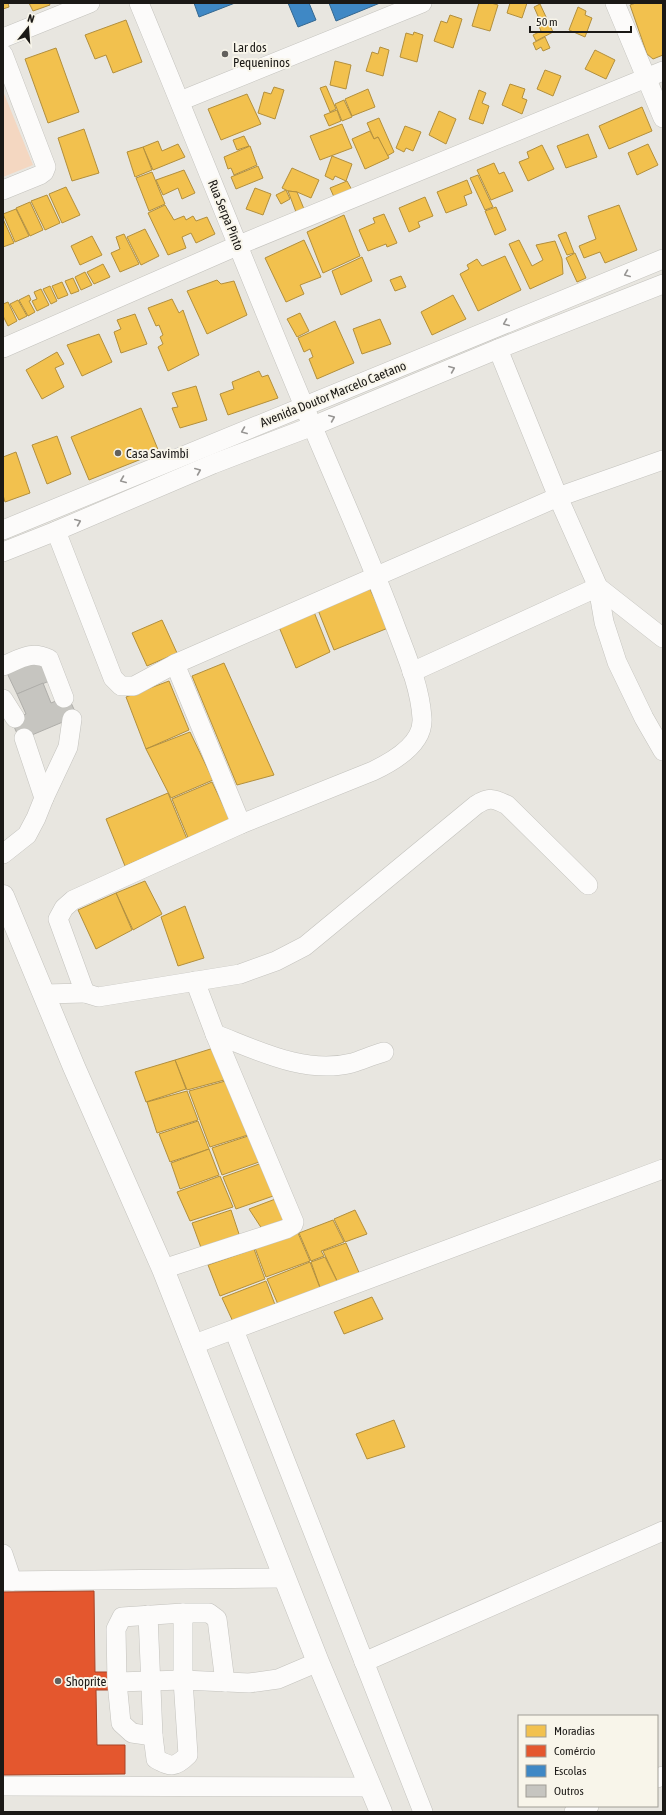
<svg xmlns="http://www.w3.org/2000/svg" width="666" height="1815" font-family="'Asap Condensed',sans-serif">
  <rect width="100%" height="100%" fill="#e8e6e0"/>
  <path fill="#f4d7c1" d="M 3,91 L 33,165 L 3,177 Z"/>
  <g fill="#f2c14e" stroke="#b28f3d">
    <path d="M 3,3 L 8,3 L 9,7 L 3,9 Z"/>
    <path d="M 29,3 L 49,3 L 50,5 L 33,11 Z"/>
    <path d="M 479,3 L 491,3 L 498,5 L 490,31 L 472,26 Z"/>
    <path d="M 510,3 L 527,3 L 522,18 L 507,13 Z"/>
    <path d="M 636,3 L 663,3 L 663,55 L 653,59 L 647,54 L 630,5 Z"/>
    <path d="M 540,4 L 553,32 L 536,41 L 533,35 L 541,31 L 538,24 L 541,23 L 534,7 Z"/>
    <path d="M 578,7 L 586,11 L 585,15 L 592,18 L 585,37 L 569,30 Z"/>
    <path d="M 450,15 L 462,19 L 453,48 L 434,41 L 441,21 L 447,23 Z"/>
    <path d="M 126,20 L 142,62 L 113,73 L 106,55 L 95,59 L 85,35 Z"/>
    <path d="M 414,32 L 423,35 L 417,62 L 400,57 L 406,33 L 413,35 Z"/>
    <path d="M 545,37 L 550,48 L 543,51 L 541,47 L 536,50 L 533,43 Z"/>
    <path d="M 380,47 L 389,50 L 383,76 L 366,71 L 372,52 L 378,54 Z"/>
    <path d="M 56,48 L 79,112 L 48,123 L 25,59 Z"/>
    <path d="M 595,50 L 615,60 L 606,79 L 585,69 Z"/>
    <path d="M 335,61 L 351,65 L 346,89 L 330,85 Z"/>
    <path d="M 545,70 L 561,76 L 553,96 L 537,89 Z"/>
    <path d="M 510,84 L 525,89 L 522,98 L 527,100 L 522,114 L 502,105 Z"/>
    <path d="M 326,86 L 336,109 L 330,112 L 320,88 Z"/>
    <path d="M 274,87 L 284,90 L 275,119 L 258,113 L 264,92 L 271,94 Z"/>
    <path d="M 368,89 L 375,107 L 352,116 L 345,99 Z"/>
    <path d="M 479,90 L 486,93 L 482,103 L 489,106 L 483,124 L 469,119 Z"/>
    <path d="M 247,94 L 261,124 L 221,140 L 208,109 Z"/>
    <path d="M 344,100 L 352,117 L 342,121 L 335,104 Z"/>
    <path d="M 642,107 L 652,131 L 609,149 L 599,126 Z"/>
    <path d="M 337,110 L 341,121 L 329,126 L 324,115 Z"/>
    <path d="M 439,111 L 456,119 L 446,144 L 429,135 Z"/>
    <path d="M 379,118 L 394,152 L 387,156 L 378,137 L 374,139 L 367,123 Z"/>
    <path d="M 342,124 L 352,148 L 320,160 L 310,136 Z"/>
    <path d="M 405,126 L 421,132 L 413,151 L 406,148 L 404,152 L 396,148 Z"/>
    <path d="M 84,129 L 99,173 L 72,181 L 58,138 Z"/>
    <path d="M 370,131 L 374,139 L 378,137 L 389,158 L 365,169 L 352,139 Z"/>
    <path d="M 588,134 L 597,157 L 566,168 L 557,146 Z"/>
    <path d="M 244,136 L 249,146 L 237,150 L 233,140 Z"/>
    <path d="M 158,141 L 162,151 L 178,144 L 185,157 L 153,170 L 143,147 Z"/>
    <path d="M 648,144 L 658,165 L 637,175 L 628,153 Z"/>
    <path d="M 542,145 L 554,169 L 528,181 L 519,162 L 529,158 L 527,152 Z"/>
    <path d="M 250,146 L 257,165 L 234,175 L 231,168 L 228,169 L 224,157 Z"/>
    <path d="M 143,147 L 152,170 L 135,177 L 127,152 Z"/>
    <path d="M 332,156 L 352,164 L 346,181 L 335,176 L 333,180 L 325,176 Z"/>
    <path d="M 494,163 L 499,174 L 504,172 L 513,191 L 491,200 L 477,170 Z"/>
    <path d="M 258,166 L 263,178 L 236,189 L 231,177 Z"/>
    <path d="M 292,168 L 319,180 L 311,198 L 297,192 L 288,191 L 282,188 Z"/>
    <path d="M 184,170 L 195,193 L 182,199 L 178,188 L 163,195 L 156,180 Z"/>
    <path d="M 152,172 L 165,204 L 149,211 L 136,178 Z"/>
    <path d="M 478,175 L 493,207 L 485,210 L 470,178 Z"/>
    <path d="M 467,180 L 472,193 L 464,196 L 467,205 L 446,213 L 437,192 Z"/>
    <path d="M 347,181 L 352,190 L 334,197 L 330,188 Z"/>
    <path d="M 66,187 L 80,215 L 62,223 L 49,194 Z"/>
    <path d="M 255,188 L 271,194 L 263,215 L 246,209 Z"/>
    <path d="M 286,190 L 290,199 L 281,204 L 276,195 Z"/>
    <path d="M 288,191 L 297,192 L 304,209 L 296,212 Z"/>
    <path d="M 47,195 L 60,223 L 45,230 L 31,201 Z"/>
    <path d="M 425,197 L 433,216 L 418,222 L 420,227 L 409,232 L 399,208 Z"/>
    <path d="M 30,202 L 43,230 L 30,236 L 16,208 Z"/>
    <path d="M 165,205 L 174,220 L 184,216 L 186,220 L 193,216 L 196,221 L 207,217 L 215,234 L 196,243 L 191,233 L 182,237 L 186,248 L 168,255 L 148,213 Z"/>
    <path d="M 619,205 L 637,250 L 605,263 L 600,252 L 584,258 L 579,246 L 596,239 L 588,216 Z"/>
    <path d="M 496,207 L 506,230 L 495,235 L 485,211 Z"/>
    <path d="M 16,209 L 29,236 L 15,242 L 3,214 Z"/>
    <path d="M 384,214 L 397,243 L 387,247 L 386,244 L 368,251 L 359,230 L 375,223 L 373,218 Z"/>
    <path d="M 344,215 L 360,256 L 323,273 L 307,232 Z"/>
    <path d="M 3,219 L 14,243 L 3,247 Z"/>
    <path d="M 145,229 L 159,256 L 141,265 L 127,237 Z"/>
    <path d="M 566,232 L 574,253 L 567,255 L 558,235 Z"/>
    <path d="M 124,234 L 139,264 L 120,272 L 111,253 L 120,249 L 116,237 Z"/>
    <path d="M 92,236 L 102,255 L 80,265 L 71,246 Z"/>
    <path d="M 304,240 L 321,277 L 300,285 L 304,294 L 286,302 L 265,258 Z"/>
    <path d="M 519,240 L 532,266 L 543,260 L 536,245 L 555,241 L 562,259 L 563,274 L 530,289 L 509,244 Z"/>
    <path d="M 575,253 L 586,278 L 577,282 L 566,258 Z"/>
    <path d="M 505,256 L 521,290 L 478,311 L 460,274 L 469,269 L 467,265 L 477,259 L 482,266 Z"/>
    <path d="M 362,257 L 372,281 L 341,295 L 332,271 Z"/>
    <path d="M 103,264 L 110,277 L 94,284 L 87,272 Z"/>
    <path d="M 85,272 L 92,285 L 81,290 L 75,277 Z"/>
    <path d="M 401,276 L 406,287 L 395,291 L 390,280 Z"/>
    <path d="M 73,278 L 79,291 L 71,294 L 65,281 Z"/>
    <path d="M 217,280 L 221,284 L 234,281 L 247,315 L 207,334 L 187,291 Z"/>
    <path d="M 62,282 L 68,295 L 58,299 L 52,286 Z"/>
    <path d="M 50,286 L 57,301 L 51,304 L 43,289 Z"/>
    <path d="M 41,289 L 49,305 L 37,311 L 32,301 L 37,299 L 34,292 Z"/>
    <path d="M 29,295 L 31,300 L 29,301 L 35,312 L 28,316 L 19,300 Z"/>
    <path d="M 453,295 L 466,319 L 432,335 L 421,312 Z"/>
    <path d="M 172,299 L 179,313 L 183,310 L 199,355 L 168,371 L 158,347 L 163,344 L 160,337 L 163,335 L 159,325 L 156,326 L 148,308 Z"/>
    <path d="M 18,300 L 27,316 L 19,320 L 10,304 Z"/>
    <path d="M 8,302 L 17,321 L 8,326 L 3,316 L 3,304 Z"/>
    <path d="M 300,313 L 309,331 L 297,337 L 287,319 Z"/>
    <path d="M 135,314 L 147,344 L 121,353 L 114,332 L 121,329 L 117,320 Z"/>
    <path d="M 380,319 L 391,344 L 362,354 L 353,329 Z"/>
    <path d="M 335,321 L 354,363 L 317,379 L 309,359 L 313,357 L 310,349 L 304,352 L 298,338 Z"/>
    <path d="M 99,334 L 112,362 L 82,376 L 67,345 Z"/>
    <path d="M 57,352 L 64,364 L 55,368 L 64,387 L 42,399 L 26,370 Z"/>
    <path d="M 259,371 L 262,377 L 268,375 L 278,398 L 228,415 L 220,394 L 234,389 L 232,382 Z"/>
    <path d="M 196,386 L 207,420 L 180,428 L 172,408 L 178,407 L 172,393 Z"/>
    <path d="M 141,408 L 159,452 L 89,480 L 71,437 Z"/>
    <path d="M 57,436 L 71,474 L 47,484 L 32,445 Z"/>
    <path d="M 16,452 L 30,493 L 5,502 L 3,495 L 3,457 Z"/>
    <path d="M 370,589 L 388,628 L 334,650 L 318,610 Z"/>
    <path d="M 314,612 L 330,652 L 296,668 L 279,627 Z"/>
    <path d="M 162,620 L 177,653 L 147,666 L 132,633 Z"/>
    <path d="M 224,663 L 274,775 L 237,785 L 192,676 Z"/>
    <path d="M 169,681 L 189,730 L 146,749 L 126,697 Z"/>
    <path d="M 190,732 L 213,780 L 171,798 L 146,749 Z"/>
    <path d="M 212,782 L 231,822 L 189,840 L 172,799 Z"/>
    <path d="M 168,793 L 187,839 L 125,866 L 106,819 Z"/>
    <path d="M 145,881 L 162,914 L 133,930 L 116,893 Z"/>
    <path d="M 116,893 L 132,930 L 96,949 L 78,910 Z"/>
    <path d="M 185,906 L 204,958 L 178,966 L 161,917 Z"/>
    <path d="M 217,1047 L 228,1079 L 187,1090 L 175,1060 Z"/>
    <path d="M 175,1060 L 186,1089 L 146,1102 L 135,1072 Z"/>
    <path d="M 229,1080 L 251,1134 L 210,1147 L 189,1091 Z"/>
    <path d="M 187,1091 L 198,1120 L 157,1133 L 147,1102 Z"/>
    <path d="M 198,1121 L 209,1149 L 170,1162 L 159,1134 Z"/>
    <path d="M 251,1135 L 262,1161 L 222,1175 L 212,1148 Z"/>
    <path d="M 209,1149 L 219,1175 L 180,1189 L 171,1163 Z"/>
    <path d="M 262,1163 L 276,1195 L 236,1209 L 223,1177 Z"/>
    <path d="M 220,1176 L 233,1207 L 190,1221 L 177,1192 Z"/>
    <path d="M 278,1198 L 290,1222 L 264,1232 L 249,1209 Z"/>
    <path d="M 231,1210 L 241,1240 L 203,1253 L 192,1223 Z"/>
    <path d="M 355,1210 L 367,1234 L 345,1242 L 334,1219 Z"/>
    <path d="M 333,1220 L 344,1242 L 321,1251 L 324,1256 L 311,1261 L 299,1233 Z"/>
    <path d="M 298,1233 L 310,1261 L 266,1277 L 255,1248 Z"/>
    <path d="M 346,1243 L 361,1277 L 339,1285 L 323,1251 Z"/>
    <path d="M 254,1249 L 265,1279 L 220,1296 L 208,1265 Z"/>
    <path d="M 325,1257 L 339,1285 L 322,1293 L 311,1262 Z"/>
    <path d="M 310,1262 L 322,1293 L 280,1309 L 267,1279 Z"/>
    <path d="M 266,1281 L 277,1310 L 235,1326 L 222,1298 Z"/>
    <path d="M 372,1297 L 383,1319 L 344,1334 L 334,1312 Z"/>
    <path d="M 394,1420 L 405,1447 L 367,1459 L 356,1434 Z"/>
  </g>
  <path fill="#e4572e" stroke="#a84427" d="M 94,1591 L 95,1672 L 113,1672 L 113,1690 L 96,1690 L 97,1745 L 125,1745 L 125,1774 L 3,1775 L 3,1592 Z"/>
  <g fill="#3f88c5" stroke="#346790">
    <path d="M 194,3 L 235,3 L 199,17 Z"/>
    <path d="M 288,3 L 309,3 L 316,20 L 298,27 Z"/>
    <path d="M 329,3 L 380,3 L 336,21 Z"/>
  </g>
  <g fill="#c6c5c0" stroke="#afaeaa">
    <path d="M 43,658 L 52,680 L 17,694 L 7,673 Z"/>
    <path d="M 43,683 L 51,703 L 68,696 L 77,716 L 20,740 L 11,720 L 26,714 L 17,694 Z"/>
  </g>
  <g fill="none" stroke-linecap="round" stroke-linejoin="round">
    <g stroke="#c3c2bd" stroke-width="20">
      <g id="minor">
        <path d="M 615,3 L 663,118"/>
        <path d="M 3,38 L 90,3"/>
        <path d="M 3,54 L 46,167 L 44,172 L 40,175 L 3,190"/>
        <path d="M 180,101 L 422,3"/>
        <path d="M 3,348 L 239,245 L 663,71"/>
        <path d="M 498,349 L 558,497 L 598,587 L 604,622 L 617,662 L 644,718 L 663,751"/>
        <path d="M 3,530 L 663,259"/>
        <path d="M 56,531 L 113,678 L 121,686 L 134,686 L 175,664 L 558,497 L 663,460"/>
        <path d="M 3,552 L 56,531 L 213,464 L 313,426 L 498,349 L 663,284"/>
        <path d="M 175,664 L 241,824"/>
        <path d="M 3,666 C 20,659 31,650 49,659 L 64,698"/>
        <path d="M 412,672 L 598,587 L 663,638"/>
        <path d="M 3,699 L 15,718"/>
        <path d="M 44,798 L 68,747 L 72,719"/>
        <path d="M 3,854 L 27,835 L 36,818 L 44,798 L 24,738"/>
        <path d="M 85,993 L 98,997 L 240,974 L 276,961 L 305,946 L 476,805 C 489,797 493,798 507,805 L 588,885"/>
        <path d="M 44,994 L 85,993 L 58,919 L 64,908 L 73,900 L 241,824 L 373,771 C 392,762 424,744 422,718 C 420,687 407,657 396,628 C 373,566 346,505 320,444 C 258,298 200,150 139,3"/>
        <path d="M 215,1034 C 257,1050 305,1075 352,1063 C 362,1060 373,1055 384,1052"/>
        <path d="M 163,1269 L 286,1229 L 293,1225 L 294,1222 L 215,1034 L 195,981"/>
        <path d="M 234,1330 L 423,1812"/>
        <path d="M 192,1345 L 663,1169"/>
        <path d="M 3,1554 L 12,1581"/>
        <path d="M 3,1581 L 285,1578"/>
        <path d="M 148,1615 L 153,1736 L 156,1759 C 171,1767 175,1768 188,1755 L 183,1680 L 183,1613"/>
        <path d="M 364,1662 L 663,1531"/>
        <path d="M 117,1682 L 183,1680 L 249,1683 L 278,1679 L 318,1662"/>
        <path d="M 153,1736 L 132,1733 L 121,1723 L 117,1682 L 116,1629 L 122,1617 L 183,1613 L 209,1613 L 217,1619 L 225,1682"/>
        <path d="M 657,1778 L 663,1776"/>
        <path d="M 3,1786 L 370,1787"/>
        <path d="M 574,1812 L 589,1806"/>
      </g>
    </g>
    <g stroke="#c3c2bd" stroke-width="23">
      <path id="major" d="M 3,896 L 74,1067 L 163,1269 L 318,1662 L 381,1812"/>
    </g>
    <use href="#minor" stroke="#fcfbfa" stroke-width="19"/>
    <use href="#major" stroke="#fcfbfa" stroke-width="22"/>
  </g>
  <defs><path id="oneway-chevron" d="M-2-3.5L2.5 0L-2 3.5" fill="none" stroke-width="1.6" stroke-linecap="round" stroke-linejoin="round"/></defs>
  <g stroke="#979593">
    <use href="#oneway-chevron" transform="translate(627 274) rotate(158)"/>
    <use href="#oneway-chevron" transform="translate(506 323) rotate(158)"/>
    <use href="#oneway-chevron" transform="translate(452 369) rotate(-23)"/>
    <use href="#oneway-chevron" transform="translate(332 418) rotate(-23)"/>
    <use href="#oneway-chevron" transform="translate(244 431) rotate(158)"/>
    <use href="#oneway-chevron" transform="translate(198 471) rotate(-23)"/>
    <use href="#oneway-chevron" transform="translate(123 480) rotate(158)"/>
    <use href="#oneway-chevron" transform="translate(78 522) rotate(-23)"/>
  </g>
  <g fill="#63615d" stroke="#f8f5ea" stroke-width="1.5">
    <circle cx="225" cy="54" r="4"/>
    <circle cx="118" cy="453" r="4"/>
    <circle cx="58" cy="1681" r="4"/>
  </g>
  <g text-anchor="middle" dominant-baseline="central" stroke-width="4" stroke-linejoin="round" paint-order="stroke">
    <g font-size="13" fill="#1b1916" stroke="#f8f5ea" text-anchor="start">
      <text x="233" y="47">Lar dos<tspan x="233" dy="15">Pequeninos</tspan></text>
      <text x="126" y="453">Casa Savimbi</text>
      <text x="66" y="1681">Shoprite</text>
    </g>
    <g font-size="13" fill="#1b1916" stroke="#f8f5ea">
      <text transform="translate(226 215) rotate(68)">Rua Serpa Pinto</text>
      <text transform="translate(333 394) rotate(-22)">Avenida Doutor Marcelo Caetano</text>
    </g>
  </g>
  <rect width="666" height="1815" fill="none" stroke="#1b1916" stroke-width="8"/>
  <rect x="518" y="1715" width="140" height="92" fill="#f8f5ea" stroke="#a09d95"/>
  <rect x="526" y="1725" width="20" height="12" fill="#f2c14e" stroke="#a09d95"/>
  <text x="554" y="1735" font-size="12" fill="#1b1916">Moradias</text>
  <rect x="526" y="1745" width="20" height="12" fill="#e4572e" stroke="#a09d95"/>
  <text x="554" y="1755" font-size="12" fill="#1b1916">Comércio</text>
  <rect x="526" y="1765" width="20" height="12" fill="#3f88c5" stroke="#a09d95"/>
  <text x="554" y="1775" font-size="12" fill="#1b1916">Escolas</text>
  <rect x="526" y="1785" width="20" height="12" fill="#c6c5c0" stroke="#a09d95"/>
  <text x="554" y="1795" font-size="12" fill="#1b1916">Outros</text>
  <g transform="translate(28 28) rotate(17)" stroke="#f8f5ea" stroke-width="3" paint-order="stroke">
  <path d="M0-3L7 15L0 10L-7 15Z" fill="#1b1916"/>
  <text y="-6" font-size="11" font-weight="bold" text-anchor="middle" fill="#1b1916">N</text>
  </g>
  <path d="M530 26v6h101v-6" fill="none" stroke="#1b1916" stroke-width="2"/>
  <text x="536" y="26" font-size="12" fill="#1b1916" stroke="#f8f5ea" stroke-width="3" paint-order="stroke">50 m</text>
</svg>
